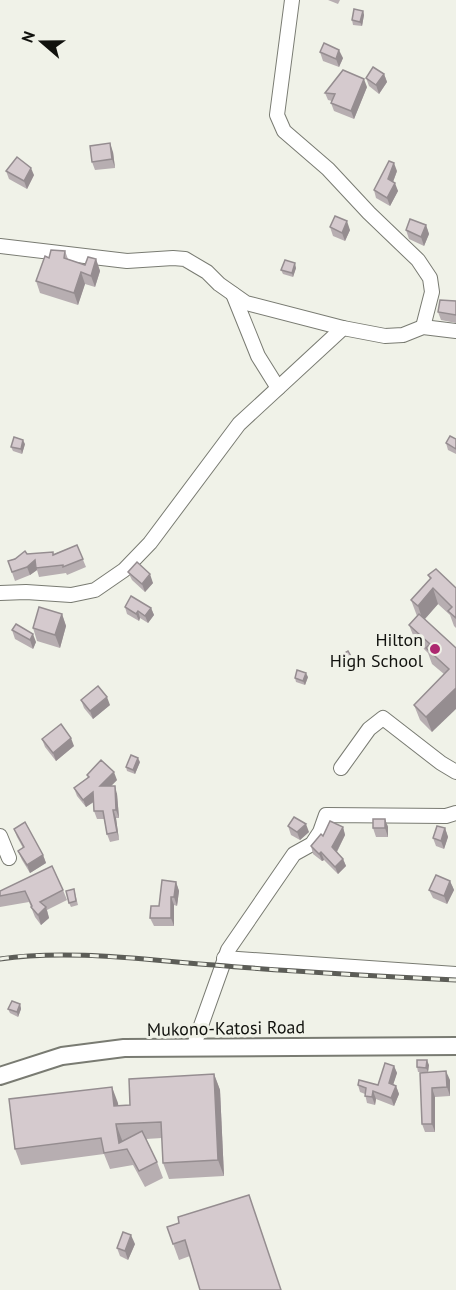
<svg xmlns="http://www.w3.org/2000/svg" width="456" height="1290" font-family="'PT Sans',sans-serif">
  <rect width="100%" height="100%" fill="#f0f2e8"/>
  <g fill="none" stroke-linecap="round" stroke-linejoin="round">
    <g stroke="#797b72" stroke-width="16">
      <g id="minor">
        <path d="M 292,0 L 277,115 L 284,131 L 328,169 L 369,213 L 418,260 L 430,278 L 432,292 L 423,327"/>
        <path d="M 0,246 L 127,261 L 173,258 L 185,259 L 207,272 L 219,284 L 246,303 L 343,328"/>
        <path d="M 233,294 L 258,356 L 278,388"/>
        <path d="M 0,593 L 26,592 L 71,595 L 95,590 L 124,570 L 150,543 L 239,424 L 343,328 L 385,336 L 403,335 L 423,327 L 456,331"/>
        <path d="M 341,768 L 369,729 L 383,718 L 441,763 L 456,772"/>
        <path d="M 0,836 L 9,858"/>
        <path d="M 224,958 L 456,974"/>
        <path d="M 193,1048 L 228,950 L 294,854 L 312,844 L 320,832 L 326,815 L 446,816 L 456,813"/>
      </g>
    </g>
    <g stroke="#797b72" stroke-width="20">
      <path id="major" d="M 0,1076 L 62,1056 L 124,1048 L 456,1046"/>
    </g>
    <use href="#minor" stroke="#fff" stroke-width="14"/>
    <use href="#major" stroke="#fff" stroke-width="16"/>
    <g stroke="#5c5d57" stroke-width="5">
      <path id="rail" d="M 0,959 C 67,949 146,960 214,965 C 295,972 375,976 456,980"/>
    </g>
    <use href="#rail" stroke="#f0f2e8" stroke-width="3" stroke-dasharray="9" stroke-linecap="butt"/>
  </g>
  <g fill="#b7aeb1">
    <path d="M 328,0 L 340,0 L 338,4 Z"/>
    <path d="M 363,11 L 364,15 L 362,26 L 353,25 L 352,20 Z"/>
    <path d="M 320,52 L 343,58 L 339,67 L 323,61 Z"/>
    <path d="M 384,74 L 387,82 L 379,94 L 369,86 L 366,78 Z"/>
    <path d="M 367,87 L 354,119 L 334,111 L 331,103 L 332,101 L 328,100 L 325,93 Z"/>
    <path d="M 113,152 L 115,168 L 95,170 L 92,162 Z"/>
    <path d="M 6,171 L 34,175 L 27,189 L 9,179 Z"/>
    <path d="M 397,171 L 393,182 L 398,191 L 390,206 L 376,198 L 374,190 Z"/>
    <path d="M 426,225 L 429,234 L 424,246 L 409,239 L 406,230 Z"/>
    <path d="M 330,227 L 350,230 L 345,241 L 333,236 Z"/>
    <path d="M 65,251 L 68,259 L 85,265 L 96,259 L 100,271 L 95,287 L 85,284 L 78,305 L 40,293 L 36,281 L 49,258 Z"/>
    <path d="M 296,268 L 293,277 L 283,274 L 281,270 Z"/>
    <path d="M 456,301 L 456,323 L 441,320 L 438,312 Z"/>
    <path d="M 456,439 L 456,454 L 448,450 L 446,443 Z"/>
    <path d="M 25,444 L 22,454 L 13,451 L 11,447 Z"/>
    <path d="M 77,545 L 86,567 L 67,575 L 66,573 L 39,577 L 37,570 L 30,575 L 15,581 L 8,561 L 27,554 L 54,554 Z"/>
    <path d="M 128,572 L 153,583 L 145,592 L 132,580 Z"/>
    <path d="M 428,575 L 456,588 L 456,628 L 454,626 L 450,615 L 438,604 L 425,619 L 456,648 L 432,732 L 420,720 L 414,705 L 444,674 L 432,664 L 428,653 L 415,640 L 409,625 L 417,616 L 411,600 L 430,579 Z"/>
    <path d="M 125,607 L 151,608 L 154,615 L 148,623 L 140,618 L 139,621 L 127,614 Z"/>
    <path d="M 62,614 L 66,626 L 60,648 L 37,641 L 33,628 Z"/>
    <path d="M 12,630 L 36,642 L 33,649 L 15,639 Z"/>
    <path d="M 338,657 L 352,658 L 354,662 L 344,668 Z"/>
    <path d="M 308,677 L 305,685 L 296,682 L 295,678 Z"/>
    <path d="M 81,700 L 110,705 L 93,719 L 84,708 Z"/>
    <path d="M 42,739 L 74,746 L 56,761 L 45,747 Z"/>
    <path d="M 140,762 L 135,774 L 127,771 L 126,767 Z"/>
    <path d="M 87,775 L 117,780 L 111,786 L 117,794 L 119,818 L 116,818 L 119,840 L 110,842 L 107,834 L 104,819 L 97,819 L 94,811 L 94,802 L 86,807 L 77,796 L 74,788 L 88,777 Z"/>
    <path d="M 385,819 L 388,827 L 388,837 L 376,837 L 373,828 Z"/>
    <path d="M 288,826 L 309,832 L 300,840 L 291,835 Z"/>
    <path d="M 343,827 L 345,835 L 337,852 L 343,859 L 346,866 L 338,874 L 324,860 L 322,861 L 313,854 L 311,846 L 323,836 Z"/>
    <path d="M 445,828 L 448,837 L 444,849 L 436,846 L 433,838 Z"/>
    <path d="M 14,829 L 43,855 L 46,863 L 30,873 L 22,860 L 18,851 L 23,848 L 17,837 Z"/>
    <path d="M 450,881 L 454,890 L 447,904 L 433,898 L 429,890 Z"/>
    <path d="M 176,882 L 179,891 L 177,906 L 174,905 L 174,926 L 154,926 L 150,918 Z"/>
    <path d="M 74,889 L 78,905 L 71,907 L 69,903 Z"/>
    <path d="M 63,890 L 67,900 L 47,910 L 49,918 L 41,925 L 35,917 L 29,902 L 0,907 L 0,891 Z"/>
    <path d="M 20,1004 L 21,1009 L 18,1017 L 10,1013 L 8,1009 Z"/>
    <path d="M 429,1065 L 428,1072 L 450,1080 L 450,1096 L 435,1097 L 435,1132 L 425,1132 L 422,1124 L 427,1072 L 418,1072 L 417,1067 Z"/>
    <path d="M 394,1066 L 397,1073 L 393,1085 L 396,1086 L 399,1094 L 394,1106 L 376,1099 L 375,1105 L 367,1103 L 365,1094 L 360,1092 L 358,1085 L 378,1085 Z"/>
    <path d="M 214,1074 L 220,1090 L 224,1176 L 169,1179 L 163,1163 L 162,1138 L 146,1139 L 157,1162 L 163,1178 L 145,1187 L 133,1165 L 110,1169 L 104,1154 L 21,1165 L 15,1149 L 118,1103 L 118,1106 L 130,1105 Z"/>
    <path d="M 179,1223 L 190,1256 L 179,1260 L 167,1227 Z"/>
    <path d="M 135,1244 L 128,1260 L 120,1256 L 117,1248 Z"/>
  </g>
  <g fill="#958d90">
    <path d="M 363,11 L 364,15 L 362,26 L 360,22 Z"/>
    <path d="M 339,50 L 343,58 L 339,67 L 336,59 Z"/>
    <path d="M 384,74 L 387,82 L 379,94 L 376,85 Z"/>
    <path d="M 364,79 L 367,87 L 354,119 L 351,111 Z"/>
    <path d="M 110,143 L 113,152 L 115,168 L 112,159 Z"/>
    <path d="M 394,163 L 397,171 L 391,187 L 388,179 Z"/>
    <path d="M 31,168 L 34,175 L 27,189 L 24,181 Z"/>
    <path d="M 395,183 L 398,191 L 390,206 L 387,198 Z"/>
    <path d="M 347,221 L 350,230 L 345,241 L 342,233 Z"/>
    <path d="M 426,225 L 429,234 L 424,246 L 421,237 Z"/>
    <path d="M 96,259 L 100,271 L 95,287 L 91,276 Z"/>
    <path d="M 295,263 L 296,268 L 293,277 L 292,273 Z"/>
    <path d="M 81,272 L 85,284 L 78,305 L 74,293 Z"/>
    <path d="M 23,440 L 25,444 L 22,454 L 21,449 Z"/>
    <path d="M 35,560 L 37,570 L 30,575 L 27,567 Z"/>
    <path d="M 150,574 L 153,583 L 145,592 L 142,584 Z"/>
    <path d="M 433,588 L 438,604 L 423,621 L 418,606 Z"/>
    <path d="M 151,608 L 154,615 L 148,623 L 145,616 Z"/>
    <path d="M 138,611 L 140,618 L 139,621 L 136,614 Z"/>
    <path d="M 62,614 L 66,626 L 60,648 L 55,635 Z"/>
    <path d="M 33,634 L 36,642 L 33,649 L 30,640 Z"/>
    <path d="M 306,673 L 308,677 L 305,685 L 303,681 Z"/>
    <path d="M 456,688 L 456,709 L 432,732 L 426,717 Z"/>
    <path d="M 107,697 L 110,705 L 93,719 L 90,711 Z"/>
    <path d="M 71,738 L 74,746 L 56,761 L 53,753 Z"/>
    <path d="M 138,758 L 140,762 L 135,774 L 133,770 Z"/>
    <path d="M 114,772 L 117,780 L 103,794 L 100,786 Z"/>
    <path d="M 115,786 L 117,794 L 119,818 L 116,810 Z"/>
    <path d="M 93,792 L 96,800 L 86,807 L 83,800 Z"/>
    <path d="M 113,810 L 116,818 L 119,840 L 117,832 Z"/>
    <path d="M 385,819 L 388,827 L 388,837 L 385,828 Z"/>
    <path d="M 306,824 L 309,832 L 300,840 L 297,832 Z"/>
    <path d="M 343,827 L 345,835 L 335,855 L 332,847 Z"/>
    <path d="M 445,828 L 448,837 L 444,849 L 441,841 Z"/>
    <path d="M 321,852 L 324,860 L 322,861 L 319,854 Z"/>
    <path d="M 43,855 L 46,863 L 30,873 L 27,865 Z"/>
    <path d="M 343,859 L 346,866 L 338,874 L 335,867 Z"/>
    <path d="M 450,881 L 454,890 L 447,904 L 444,896 Z"/>
    <path d="M 176,882 L 179,891 L 177,906 L 174,897 Z"/>
    <path d="M 171,897 L 174,905 L 174,926 L 171,918 Z"/>
    <path d="M 46,907 L 49,918 L 41,925 L 38,915 Z"/>
    <path d="M 20,1004 L 21,1009 L 18,1017 L 17,1012 Z"/>
    <path d="M 427,1060 L 429,1065 L 428,1072 L 426,1068 Z"/>
    <path d="M 394,1066 L 397,1073 L 391,1091 L 389,1083 Z"/>
    <path d="M 446,1071 L 450,1080 L 450,1096 L 447,1087 Z"/>
    <path d="M 214,1074 L 220,1090 L 224,1176 L 218,1160 Z"/>
    <path d="M 396,1086 L 399,1094 L 394,1106 L 391,1098 Z"/>
    <path d="M 112,1087 L 118,1103 L 120,1122 L 114,1106 Z"/>
    <path d="M 432,1088 L 435,1097 L 435,1132 L 432,1124 Z"/>
    <path d="M 373,1091 L 376,1099 L 375,1105 L 372,1097 Z"/>
    <path d="M 116,1124 L 122,1140 L 123,1149 L 119,1143 Z"/>
    <path d="M 131,1235 L 135,1244 L 128,1260 L 125,1251 Z"/>
  </g>
  <g fill="#d5cace" stroke="#958d90" stroke-width="1.5">
    <path d="M 354,9 L 363,11 L 360,22 L 352,20 Z"/>
    <path d="M 324,43 L 339,50 L 336,59 L 320,52 Z"/>
    <path d="M 373,67 L 384,74 L 376,85 L 366,78 Z"/>
    <path d="M 343,70 L 364,79 L 351,111 L 331,103 L 335,94 L 325,93 Z"/>
    <path d="M 110,143 L 112,159 L 92,162 L 90,146 Z"/>
    <path d="M 17,157 L 31,168 L 24,181 L 6,171 Z"/>
    <path d="M 389,161 L 394,163 L 388,179 L 395,183 L 387,198 L 374,190 Z"/>
    <path d="M 335,216 L 347,221 L 342,233 L 330,227 Z"/>
    <path d="M 410,219 L 426,225 L 421,237 L 406,230 Z"/>
    <path d="M 51,250 L 65,251 L 64,258 L 85,265 L 88,257 L 96,259 L 91,276 L 81,272 L 74,293 L 36,281 L 45,256 L 49,258 Z"/>
    <path d="M 285,260 L 295,263 L 292,273 L 281,270 Z"/>
    <path d="M 440,300 L 456,301 L 456,315 L 438,312 Z"/>
    <path d="M 450,436 L 456,439 L 456,449 L 446,443 Z"/>
    <path d="M 14,437 L 23,440 L 21,449 L 11,447 Z"/>
    <path d="M 77,545 L 83,559 L 63,567 L 63,565 L 36,568 L 35,560 L 27,567 L 12,572 L 8,561 L 15,559 L 25,551 L 27,554 L 53,552 L 53,555 Z"/>
    <path d="M 137,562 L 150,574 L 142,584 L 128,572 Z"/>
    <path d="M 436,569 L 456,588 L 456,618 L 448,611 L 452,607 L 433,588 L 418,606 L 411,600 L 431,578 L 428,575 Z"/>
    <path d="M 131,596 L 151,608 L 145,616 L 138,611 L 136,614 L 125,607 Z"/>
    <path d="M 39,607 L 62,614 L 55,635 L 33,628 Z"/>
    <path d="M 419,614 L 456,648 L 456,688 L 426,717 L 414,705 L 449,669 L 426,648 L 430,644 L 409,625 Z"/>
    <path d="M 16,624 L 33,634 L 30,640 L 12,630 Z"/>
    <path d="M 348,651 L 352,658 L 342,664 L 338,657 Z"/>
    <path d="M 297,670 L 306,673 L 303,681 L 295,678 Z"/>
    <path d="M 98,686 L 107,697 L 90,711 L 81,700 Z"/>
    <path d="M 61,724 L 71,738 L 53,753 L 42,739 Z"/>
    <path d="M 131,755 L 138,758 L 133,770 L 126,767 Z"/>
    <path d="M 101,760 L 114,772 L 100,786 L 115,786 L 116,810 L 113,810 L 117,832 L 107,834 L 103,811 L 94,811 L 93,792 L 83,800 L 74,788 L 89,777 L 87,775 Z"/>
    <path d="M 294,817 L 306,824 L 297,832 L 288,826 Z"/>
    <rect x="373" y="819" width="12" height="9"/>
    <path d="M 330,821 L 343,827 L 332,847 L 343,859 L 335,867 L 321,852 L 319,854 L 311,846 L 321,834 L 323,836 Z"/>
    <path d="M 25,822 L 43,855 L 27,865 L 18,851 L 24,847 L 14,829 Z"/>
    <path d="M 437,826 L 445,828 L 441,841 L 433,838 Z"/>
    <path d="M 52,866 L 63,890 L 40,902 L 46,907 L 38,915 L 31,907 L 32,906 L 25,891 L 0,896 L 0,891 Z"/>
    <path d="M 436,875 L 450,881 L 444,896 L 429,890 Z"/>
    <path d="M 162,880 L 176,882 L 174,897 L 171,897 L 171,918 L 150,918 L 151,906 L 159,906 Z"/>
    <path d="M 74,889 L 76,901 L 69,903 L 66,891 Z"/>
    <path d="M 12,1001 L 20,1004 L 17,1012 L 8,1009 Z"/>
    <path d="M 417,1060 L 427,1060 L 426,1068 L 417,1067 Z"/>
    <path d="M 385,1063 L 394,1066 L 389,1083 L 396,1086 L 391,1098 L 373,1091 L 372,1097 L 365,1096 L 366,1088 L 358,1085 L 359,1080 L 378,1085 Z"/>
    <path d="M 446,1071 L 447,1087 L 432,1088 L 432,1124 L 422,1124 L 420,1073 Z"/>
    <path d="M 214,1074 L 218,1160 L 163,1163 L 161,1122 L 116,1124 L 119,1143 L 142,1131 L 157,1162 L 139,1171 L 127,1149 L 104,1153 L 101,1138 L 15,1149 L 9,1099 L 112,1087 L 114,1106 L 130,1105 L 129,1079 Z"/>
    <path d="M 249,1195 L 281,1290 L 200,1290 L 185,1240 L 173,1244 L 167,1227 L 179,1223 L 178,1217 Z"/>
    <path d="M 123,1232 L 131,1235 L 125,1251 L 117,1248 Z"/>
  </g>
  <circle fill="#ad2870" stroke="#f0f2e8" stroke-width="2" cx="435" cy="649" r="6"/>
  <g text-anchor="middle" dominant-baseline="central" stroke-width="6" stroke-linejoin="round" paint-order="stroke">
    <g font-size="18" fill="#11120e" stroke="#f0f2e8" text-anchor="end">
      <text x="423" y="639">Hilton<tspan x="423" dy="21">High School</tspan></text>
    </g>
    <g font-size="18" fill="#11120e" stroke="#f0f2e8">
      <text transform="translate(226 1028) rotate(-1)">Mukono-Katosi Road</text>
    </g>
  </g>
  <g transform="translate(42 42) rotate(290)" stroke="#f0f2e8" stroke-width="4.5" paint-order="stroke">
  <path d="M0-4.5L10 22L0 15L-10 22Z" fill="#11120e"/>
  <text y="-9" font-size="16" font-weight="bold" text-anchor="middle" fill="#11120e">N</text>
  </g>
</svg>
